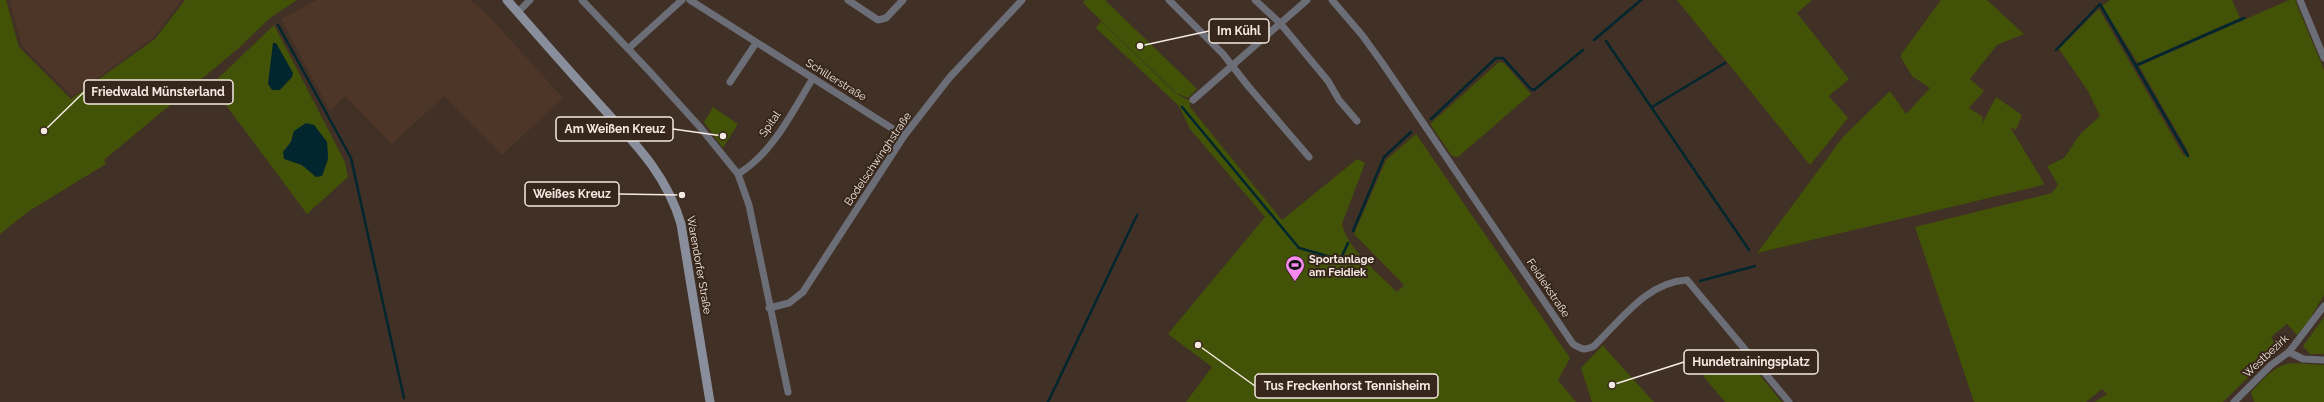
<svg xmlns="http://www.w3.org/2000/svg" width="2324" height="402" font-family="Raleway,sans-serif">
  <rect width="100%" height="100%" fill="#413025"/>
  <g fill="#4d3627">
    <path d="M 9,0 L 182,0 L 154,37 L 72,97 L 22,46 Z"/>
    <path d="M 317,0 L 470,0 L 486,13 L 563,98 L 502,155 L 444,96 L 392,144 L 345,96 L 330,111 L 281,19 Z"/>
  </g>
  <g fill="#425207" fill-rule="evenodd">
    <path d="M 0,0 L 6,0 L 19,47 L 71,99 L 155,39 L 185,0 L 297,0 L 270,18 L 240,47 L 104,160 L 106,164 L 29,211 L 0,234 Z"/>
    <path d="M 1085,0 L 1105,0 L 1197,89 L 1188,98 L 1176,93 L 1083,3 Z"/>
    <path d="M 1677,0 L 1812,0 L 1797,13 L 1849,79 L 1829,96 L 1848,118 L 1810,165 Z"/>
    <path d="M 1941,0 L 1987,0 L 2024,34 L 1997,45 L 1970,79 L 1984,91 L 1969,108 L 1983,117 L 1982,124 L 1996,97 L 2022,115 L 2016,130 L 2010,127 L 2044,183 L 2043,185 L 1757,253 L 1843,137 L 1890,91 L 1906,114 L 1930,88 L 1912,76 L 1900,56 Z"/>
    <path d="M 2110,0 L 2232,0 L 2240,18 L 2138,63 L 2102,6 Z"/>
    <path d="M 2289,0 L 2295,0 L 2324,70 L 2324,295 L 2308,322 L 2297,335 L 2287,324 L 2271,337 L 2279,347 L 2223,402 L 2095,402 L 2107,394 L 2102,389 L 2086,402 L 1974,402 L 1915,227 L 2052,193 L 2058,185 L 2047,166 L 2064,158 L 2081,133 L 2100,116 L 2088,91 L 2059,49 L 2099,9 L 2184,156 L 2189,153 L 2139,66 Z"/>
    <path d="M 1101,21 L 1175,93 L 1190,101 L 1190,107 L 1282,220 L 1357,159 L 1365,163 L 1342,224 C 1347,248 1379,274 1397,292 L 1404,285 L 1354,234 L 1386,160 L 1416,134 L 1570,358 L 1558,380 L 1576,402 L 1186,402 L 1212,367 L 1168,334 L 1265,217 L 1190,129 L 1179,106 L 1096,28 Z"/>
    <path d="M 274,25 L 345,162 L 348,177 L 307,214 L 211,85 ZM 314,125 L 327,142 L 328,159 L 322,176 L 293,161 L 283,152 L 291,142 L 294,131 Z"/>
    <path d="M 1499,62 L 1504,63 L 1531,94 L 1458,157 L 1452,156 L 1430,124 Z"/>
    <path d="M 713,107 L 738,124 L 723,148 L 704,122 Z"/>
    <path d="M 2324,317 L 2324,354 L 2310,354 L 2303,346 Z"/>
    <path d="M 1603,345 L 1605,348 L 1654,402 L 1592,402 L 1581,368 Z"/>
    <path d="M 1737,348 L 1782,402 L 1725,402 L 1703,376 Z"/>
    <path d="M 2293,363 L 2324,365 L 2324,402 L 2254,402 L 2251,392 C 2264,379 2273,365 2293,363 Z"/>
  </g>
  <g fill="#01262e">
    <path d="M 273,43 L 276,43 L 293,73 L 292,77 L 280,90 L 272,90 L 268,84 Z"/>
    <path d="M 306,123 L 314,125 L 327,142 L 328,159 L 322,176 L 316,177 L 302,165 L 284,159 L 283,152 L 291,142 L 294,131 Z"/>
  </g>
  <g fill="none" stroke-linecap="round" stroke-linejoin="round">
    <g stroke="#01262e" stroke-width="2.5">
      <path d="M 278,25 L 351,158 L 404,398"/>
      <path d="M 1594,40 L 1641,0"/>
      <path d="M 1606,41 L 1749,250"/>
      <path d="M 2056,50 L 2100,4 L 2188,156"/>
      <path d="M 2137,65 L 2244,18"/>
      <path d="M 1182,107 L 1299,248 L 1338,259 L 1342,256 L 1348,243"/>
      <path d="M 1652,107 L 1725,63"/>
      <path d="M 1431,119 L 1496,58 L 1503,58 L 1531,89 L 1534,90 L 1583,50"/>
      <path d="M 1353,231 L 1384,157 L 1411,132"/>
      <path d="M 1700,281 L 1755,266"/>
      <path d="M 1048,402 L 1137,215"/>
    </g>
    <g stroke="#6b6e77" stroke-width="7">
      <path d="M 582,0 L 651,73 L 699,126 L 738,174 L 749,205 L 788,392"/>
      <path d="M 690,0 L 904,136"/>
      <path d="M 848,0 L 878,20 L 886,18 L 903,0"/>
      <path d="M 1169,0 L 1223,54 L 1248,86 L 1309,157"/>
      <path d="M 1255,0 L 1280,23 L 1328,81 L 1339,100 L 1357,121"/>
      <path d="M 1332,0 L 1362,35 L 1383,64 L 1573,344 C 1581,349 1585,351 1594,346 C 1621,320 1647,282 1687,280 L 1789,402"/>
      <path d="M 2300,0 L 2324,58"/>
      <path d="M 518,12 L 530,0"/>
      <path d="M 629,48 L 682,0"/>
      <path d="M 730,82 L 756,43"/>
      <path d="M 1193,100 L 1307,0"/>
      <path d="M 738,174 C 773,153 792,112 813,78"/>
      <path d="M 769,308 L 789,303 L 803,292 L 904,136 L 950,77 L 1022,0"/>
      <path d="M 2289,352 L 2303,359 L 2324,360"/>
      <path d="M 2234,402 L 2271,365 L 2289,352 L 2324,306"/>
    </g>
    <path stroke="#898e9c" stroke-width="9" d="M 507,0 C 535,32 563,64 592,96 C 628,137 665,169 681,224 L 710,402"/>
  </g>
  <defs>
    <g id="stadium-pin" transform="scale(1)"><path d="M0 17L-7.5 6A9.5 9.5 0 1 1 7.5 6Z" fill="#f589ee" stroke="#37261b"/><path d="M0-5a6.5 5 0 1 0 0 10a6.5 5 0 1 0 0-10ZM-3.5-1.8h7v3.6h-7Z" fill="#111"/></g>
  </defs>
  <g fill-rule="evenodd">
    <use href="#stadium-pin" x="1295" y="265"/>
  </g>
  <g text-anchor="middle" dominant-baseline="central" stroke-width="4" stroke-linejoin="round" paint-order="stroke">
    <g font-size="11" fill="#f5eae2" stroke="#37261b">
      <text transform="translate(836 80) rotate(32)">Schillerstraße</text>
      <text transform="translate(770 124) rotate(-55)">Spital</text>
      <text transform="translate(878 159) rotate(-56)">Bodelschwinghstraße</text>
      <text transform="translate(699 265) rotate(80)">Warendorfer Straße</text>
      <text transform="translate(1548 288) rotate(56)">Feidiekstraße</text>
      <text transform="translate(2266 356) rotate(-43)">Westbezirk</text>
    </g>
    <g font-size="11" font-weight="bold" fill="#f5eae2" stroke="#37261b" text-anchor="start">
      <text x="1309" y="259">Sportanlage<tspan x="1309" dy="13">am Feidiek</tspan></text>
    </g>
  </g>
  <path fill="none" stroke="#f5eae2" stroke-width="1.5" d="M1140 46L1209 31M44 131L84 92M723 136L673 129M682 195L619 194M1612 385L1684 362M1198 345L1255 386"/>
  <g fill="#f5eae2" stroke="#37261b" stroke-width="1.5">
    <circle cx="1140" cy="46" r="4"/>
    <circle cx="44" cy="131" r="4"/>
    <circle cx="723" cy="136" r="4"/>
    <circle cx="682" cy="195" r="4"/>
    <circle cx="1612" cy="385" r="4"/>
    <circle cx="1198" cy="345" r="4"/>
  </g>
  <g fill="#37261b" stroke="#f5eae2" stroke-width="1.5">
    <rect x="1209" y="19" width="60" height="24" rx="4"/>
    <rect x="84" y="80" width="149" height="24" rx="4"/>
    <rect x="556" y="117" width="117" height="24" rx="4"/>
    <rect x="525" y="182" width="94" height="24" rx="4"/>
    <rect x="1684" y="350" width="134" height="24" rx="4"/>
    <rect x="1255" y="374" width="183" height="24" rx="4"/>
  </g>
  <g font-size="12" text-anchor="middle" font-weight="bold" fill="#f5eae2">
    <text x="1239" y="35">Im Kühl</text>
    <text x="158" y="96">Friedwald Münsterland</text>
    <text x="615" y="133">Am Weißen Kreuz</text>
    <text x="572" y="198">Weißes Kreuz</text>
    <text x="1751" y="366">Hundetrainingsplatz</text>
    <text x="1347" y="390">Tus Freckenhorst Tennisheim</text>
  </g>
</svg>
